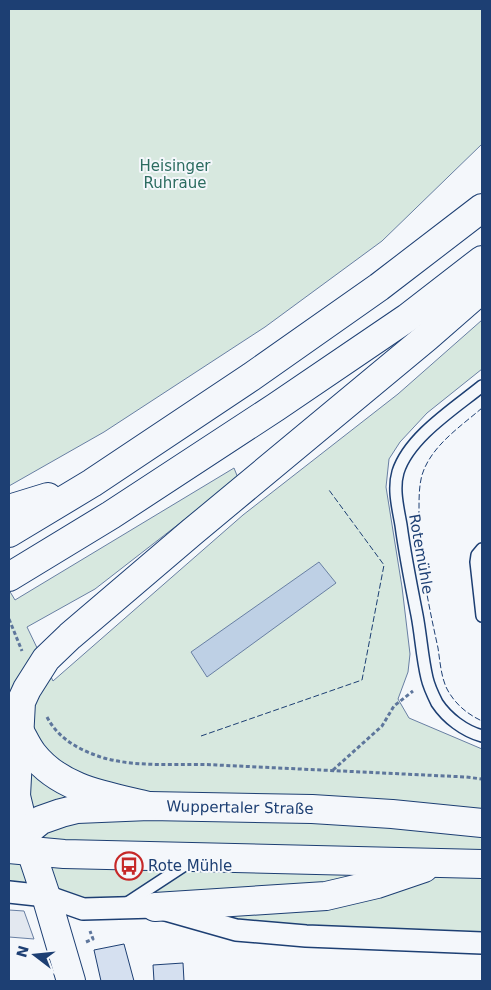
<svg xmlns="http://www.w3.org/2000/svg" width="491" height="990" font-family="'DejaVu Sans',sans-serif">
  <rect width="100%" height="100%" fill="#f4f7fb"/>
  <g fill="#d7e8df" stroke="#687fa3">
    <path d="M 9,9 L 482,9 L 482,144 L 382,241 L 265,327 L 104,432 L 9,486 Z"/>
    <path d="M 482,320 L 482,369 L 427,413 L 400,442 L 389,459 L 386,487 L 402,587 L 410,654 L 408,672 L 398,699 L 409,718 L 482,749 L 482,950 L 326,947 L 217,915 L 82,907 L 9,890 L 9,590 L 15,600 L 234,468 L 238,478 L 95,589 L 27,627 L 53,681 L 243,515 L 398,394 Z"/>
  </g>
  <path fill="#e3e8f0" stroke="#687fa3" d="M 9,910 L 24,911 L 34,939 L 9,937 Z"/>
  <path fill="#bed0e5" stroke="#687fa3" d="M 319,562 L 336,583 L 207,677 L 191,652 Z"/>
  <g fill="#d5e0f0" stroke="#1d3f73">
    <path d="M 124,944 L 134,981 L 101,981 L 94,950 Z"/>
    <path d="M 183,963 L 184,981 L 154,981 L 153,965 Z"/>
  </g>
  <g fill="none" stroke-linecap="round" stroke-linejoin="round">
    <g stroke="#1d3f73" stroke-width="14">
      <g id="lane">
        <path d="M 482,386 C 455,408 409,437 398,472 C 393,489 398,508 401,525 C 405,555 411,585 417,615 C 421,636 422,657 427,678 C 429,687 433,695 437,703 C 447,718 464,731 482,736"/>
        <path d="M 482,549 L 477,555 L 476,562 L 482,616"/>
        <path d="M 124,905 L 188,863"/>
      </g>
    </g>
    <g stroke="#1d3f73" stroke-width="24">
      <path id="street" d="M 9,892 L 46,896 L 83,909 L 155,907 L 236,930 L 306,936 L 482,943"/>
    </g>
    <g stroke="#1d3f73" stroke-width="30">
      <g id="secondary">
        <path d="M 16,796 L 25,833 L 46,896 L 71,981"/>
        <path id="s1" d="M 9,846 L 41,820 L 61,813 L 77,809 L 149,806 L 312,809 L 392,814 L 482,823"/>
        <path d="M 9,849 L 64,854 L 482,864"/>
        <path d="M 155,907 L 326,896 L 377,884 L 424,868"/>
      </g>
    </g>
    <g stroke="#1d3f73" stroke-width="30">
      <path id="primary" d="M 13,721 C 21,731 25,744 33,754 C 61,790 108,796 149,806"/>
    </g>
    <g stroke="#1d3f73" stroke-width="30">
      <g id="highway">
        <path d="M 9,509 L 48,497"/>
        <path d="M 9,533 L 92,483 L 251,377 L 379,287 L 482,208"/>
        <path d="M 9,577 L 111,515 L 276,407 L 407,318 L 482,260"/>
        <path d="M 16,796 L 21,702 L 27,689 L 46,659 L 70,636 L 192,532 L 427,337 L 482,289"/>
      </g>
    </g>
    <g stroke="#5e769c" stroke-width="3" stroke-dasharray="4 2.5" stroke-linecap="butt">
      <path d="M 9,619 L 22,651"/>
      <path d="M 47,717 C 58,739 81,751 104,758 C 140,768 180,763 217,765 C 300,769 383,773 466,777 L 482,779"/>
      <path d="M 333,770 L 382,726 L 394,706 L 413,691"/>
      <path d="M 86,942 L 93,939 L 90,931"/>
    </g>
    <use href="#lane" stroke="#f4f7fb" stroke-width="11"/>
    <use href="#street" stroke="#f4f7fb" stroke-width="21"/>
    <use href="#secondary" stroke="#f4f7fb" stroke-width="28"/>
    <use href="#primary" stroke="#f4f7fb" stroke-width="28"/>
    <use href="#highway" stroke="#f4f7fb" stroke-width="28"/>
    <g stroke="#1d3f73" stroke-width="1" stroke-dasharray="6 2.5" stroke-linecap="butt">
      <path d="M 482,408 C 460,427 431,446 422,475 C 419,486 419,498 419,509 C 418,556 428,602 438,648 C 440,661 441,677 447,689 C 455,704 467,714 482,721"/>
      <path d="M 201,736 L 362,680 L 384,565 L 329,490"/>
    </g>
  </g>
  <defs>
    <g id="bus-ring" transform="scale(1.4375)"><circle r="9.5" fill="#f4f7fb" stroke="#c62828" stroke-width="1.5"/><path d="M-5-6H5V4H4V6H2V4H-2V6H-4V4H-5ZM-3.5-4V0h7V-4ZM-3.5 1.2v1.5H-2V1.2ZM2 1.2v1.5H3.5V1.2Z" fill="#c62828"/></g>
  </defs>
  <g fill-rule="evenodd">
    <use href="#bus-ring" x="129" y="866"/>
  </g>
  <g text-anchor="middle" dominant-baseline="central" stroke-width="4" stroke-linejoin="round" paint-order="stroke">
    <g font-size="15" fill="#2c6c60" stroke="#f4f7fb">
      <text x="175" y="166">Heisinger<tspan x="175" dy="17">Ruhraue</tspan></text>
    </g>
    <g font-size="15" fill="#1d3f73" stroke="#f4f7fb">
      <text transform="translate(421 554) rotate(80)">Rotemühle</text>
      <text stroke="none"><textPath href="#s1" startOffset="242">Wuppertaler Straße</textPath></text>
    </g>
    <g font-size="15" fill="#1d3f73" stroke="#f4f7fb" text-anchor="start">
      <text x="148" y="866">Rote Mühle</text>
    </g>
  </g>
  <rect width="491" height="990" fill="none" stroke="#1d3f73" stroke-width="20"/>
  <g transform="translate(35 955) rotate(286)" stroke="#f4f7fb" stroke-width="4" paint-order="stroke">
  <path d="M0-4L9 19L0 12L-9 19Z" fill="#1d3f73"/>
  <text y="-8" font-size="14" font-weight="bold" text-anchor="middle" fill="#1d3f73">N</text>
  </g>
</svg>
